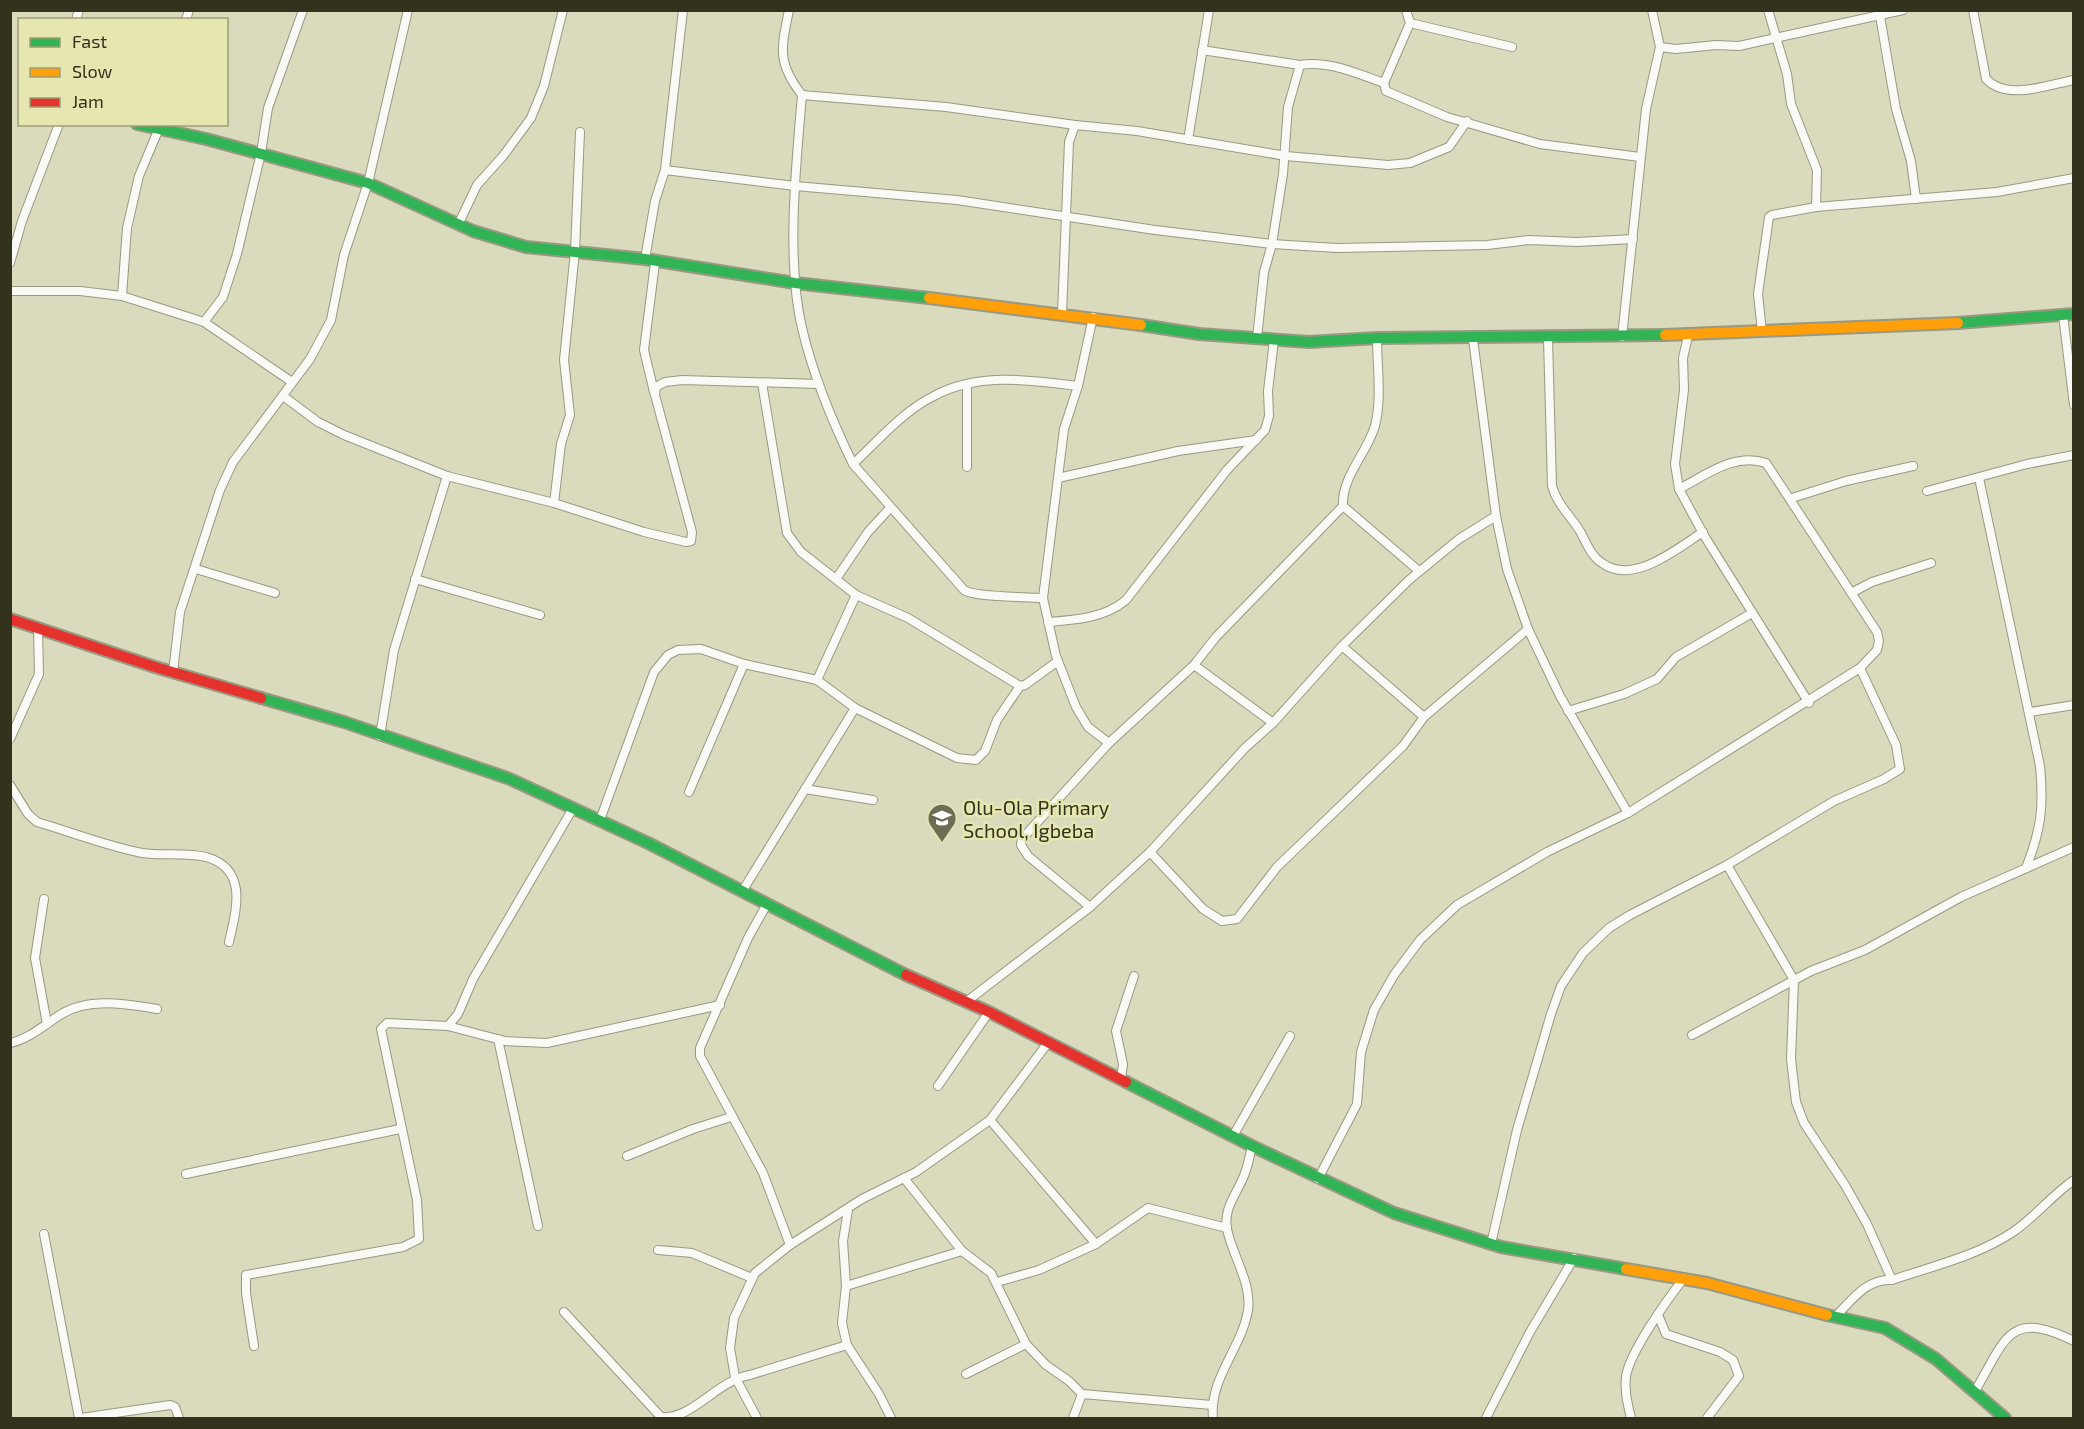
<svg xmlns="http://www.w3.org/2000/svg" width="2084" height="1429" font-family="'Exo 2',sans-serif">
  <rect width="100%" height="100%" fill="#dadabd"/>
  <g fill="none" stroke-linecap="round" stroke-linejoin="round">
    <g stroke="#999983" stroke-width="10">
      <g id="street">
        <path d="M 789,10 C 781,49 777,63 802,95 C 796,165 786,260 802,328 C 813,375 832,421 853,464 L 964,590 C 973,597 1027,597 1043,598"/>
        <path d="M 1768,10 L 1787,74 L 1791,104 L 1817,170 L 1816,207"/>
        <path d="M 1973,10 L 1986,79 C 2007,101 2047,85 2074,80"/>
        <path d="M 1880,16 L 1896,109 L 1911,161 L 1916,199"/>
        <path d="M 76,20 L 79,10"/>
        <path d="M 186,20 L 189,10"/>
        <path d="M 1410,23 L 1512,47"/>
        <path d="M 1660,47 L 1676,49 L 1716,45 L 1739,46 L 1903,10"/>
        <path d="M 1202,50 L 1300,65 C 1328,60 1358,74 1384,83 L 1386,91 L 1447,117 L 1540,144 L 1640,157"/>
        <path d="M 1384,83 L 1410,23 L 1406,10"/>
        <path d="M 802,95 L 946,107 L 1075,125 L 1137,131 L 1286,156 L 1388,165 L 1410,163 L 1449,147 L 1467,121"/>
        <path d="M 1188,140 L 1209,10"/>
        <path d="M 665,170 L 795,186 L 957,200 L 1155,230 L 1272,244 L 1337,248 L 1487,245 L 1529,240 L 1577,242 L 1633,239"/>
        <path d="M 458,225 L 477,185 L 503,156 L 531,118 L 544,86 L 563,10"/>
        <path d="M 645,259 L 655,201 L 665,170 L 683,10"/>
        <path d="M 10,263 L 22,221 L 59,124"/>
        <path d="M 10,291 L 80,291 L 122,296 L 204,322 L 292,382"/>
        <path d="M 122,296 L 127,228 L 139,176 L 160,126"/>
        <path d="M 1062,314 L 1069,142 L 1075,125"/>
        <path d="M 2063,315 L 2074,405"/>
        <path d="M 1093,317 L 1078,386 L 1064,429 L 1043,598 L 1056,656 L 1076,707 L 1088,727 L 1109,743"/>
        <path d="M 204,322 L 223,297 L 237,254 L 261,153 L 268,108 L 303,10"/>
        <path d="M 1762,332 L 1758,294 L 1769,217 L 1772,215 L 1816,207 L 1997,192 L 2074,178"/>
        <path d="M 1688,336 L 1683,358 L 1684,390 L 1675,464 L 1679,489 L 1705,537 L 1809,703"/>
        <path d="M 1622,337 L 1646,109 L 1660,47 L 1652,10"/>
        <path d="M 1257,338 L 1264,272 L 1272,244 L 1283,174 L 1288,107 L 1300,65"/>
        <path d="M 1377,338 C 1377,366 1382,399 1375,426 C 1367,453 1341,478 1343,506 L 1419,571"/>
        <path d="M 1473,339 L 1496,516 L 1507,569 L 1528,629 L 1560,696 L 1628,813"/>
        <path d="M 1548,339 L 1552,486 C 1557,505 1572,517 1581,533 C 1587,544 1591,556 1602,563 C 1633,586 1678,548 1703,532"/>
        <path d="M 762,383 L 787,533 L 801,552 L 856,595 L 908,618 L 1020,686 L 1025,685 L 1058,661"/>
        <path d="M 967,385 L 967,467"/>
        <path d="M 654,392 L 644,350 L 655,263"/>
        <path d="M 283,396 L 318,422 L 344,435 L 447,476 L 554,503 L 644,532 L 686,542 L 691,541 L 692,532 L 655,395 L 656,387 L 665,382 L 682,380 L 819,384"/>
        <path d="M 853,464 C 878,441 903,411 934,396 C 978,372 1030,380 1078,386"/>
        <path d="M 1058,478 L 1178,451 L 1256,440"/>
        <path d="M 1979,478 L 2040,766 C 2044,807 2041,830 2026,868"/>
        <path d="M 1927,491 L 2027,464 L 2074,455"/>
        <path d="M 1792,498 L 1846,481 L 1913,466"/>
        <path d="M 554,503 L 561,444 L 570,415 L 564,360 L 575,251 L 580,132"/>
        <path d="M 196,569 L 275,593"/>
        <path d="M 415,579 L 540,615"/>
        <path d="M 836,579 L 868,532 L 890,508"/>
        <path d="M 1851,593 L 1872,582 L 1931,563"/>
        <path d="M 1048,622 C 1075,620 1105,618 1126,600 L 1227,470 L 1265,430 L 1269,416 L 1268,391 L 1274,340"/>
        <path d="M 1342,646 L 1424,717"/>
        <path d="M 1194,665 L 1273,723"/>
        <path d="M 173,672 L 180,612 L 220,490 L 233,462 L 310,359 L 331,320 L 344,255 L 368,183 L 408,10"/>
        <path d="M 817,680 L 856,595"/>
        <path d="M 1568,711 L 1624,694 L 1657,679 L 1676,657 L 1752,613"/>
        <path d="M 2030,712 L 2074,705"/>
        <path d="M 380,736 L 394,650 L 447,476"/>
        <path d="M 10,739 L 39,674 L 38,629"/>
        <path d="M 10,785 L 28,814 L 37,822 C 71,832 107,846 142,853 C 163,856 186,852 206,857 C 249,869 236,911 229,942"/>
        <path d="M 805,789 L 873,800"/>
        <path d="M 689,792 L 744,664"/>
        <path d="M 600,820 L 654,672 L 668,655 L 678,650 L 701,649 L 744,664 L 817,680 L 855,708 L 957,758 L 976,760 L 985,751 L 997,720 L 1020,686"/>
        <path d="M 1150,852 L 1203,909 L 1222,921 L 1237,919 L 1277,867 L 1403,746 L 1424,717 L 1528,629"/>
        <path d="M 1727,865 L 1794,980 L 1791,1059 L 1796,1102 L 1804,1123 L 1845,1185 L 1867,1224 L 1892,1280"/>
        <path d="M 743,890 L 855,708"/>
        <path d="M 44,899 L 35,958 L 47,1024"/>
        <path d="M 767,904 L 748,938 L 700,1048 L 700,1056 L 763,1173 L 790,1245"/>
        <path d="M 1090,907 L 1028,856 L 1021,845 L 1022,839 L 1109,743 L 1194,665 L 1216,637 L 1343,506"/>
        <path d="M 966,1002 L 1090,907 L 1150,852 L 1245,748 L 1273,723 L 1342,646 L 1409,580 L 1459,539 L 1496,516"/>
        <path d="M 448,1026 L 505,1041 L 547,1043 L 720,1005"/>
        <path d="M 1692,1035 L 1811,971 L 1865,950 L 1961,897 L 2074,847"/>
        <path d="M 498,1039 L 538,1226"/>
        <path d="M 10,1043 C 29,1039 44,1025 60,1015 C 88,997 126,1004 157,1009"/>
        <path d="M 1121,1079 L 1123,1064 L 1116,1031 L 1134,976"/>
        <path d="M 938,1086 L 989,1012"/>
        <path d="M 990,1120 L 1096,1244"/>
        <path d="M 1233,1136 L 1290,1036"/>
        <path d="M 627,1156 L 693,1129 L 731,1117"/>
        <path d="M 186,1174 L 400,1129"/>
        <path d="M 904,1178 L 962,1251 L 991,1273 L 1026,1344 L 1046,1365 L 1069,1381 L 1082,1394 L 1212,1405"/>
        <path d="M 1318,1179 L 1357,1104 L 1361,1052 L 1374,1010 L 1394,975 L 1420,940 L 1457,905 L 1547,852 L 1628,813 L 1860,668 L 1877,650 L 1879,641 L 1877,632 L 1766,463 C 1735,452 1706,475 1679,489"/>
        <path d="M 848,1210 L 843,1241 L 846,1286 L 842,1323 L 847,1345 L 879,1394 L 891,1418"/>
        <path d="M 44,1234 L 79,1418"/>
        <path d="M 1491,1244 L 1517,1130 L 1551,1014 L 1561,986 L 1583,953 L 1609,928 L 1630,915 L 1727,865 L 1834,801 L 1884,779 L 1900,769 L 1896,745 L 1860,668"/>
        <path d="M 658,1250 L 692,1253 L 752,1278"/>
        <path d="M 997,1282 L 1039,1270 L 1096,1244 L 1148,1208 L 1227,1228"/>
        <path d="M 846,1286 L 962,1251"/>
        <path d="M 564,1312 L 661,1417 C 693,1420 717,1380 750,1375 L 847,1345"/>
        <path d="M 1658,1315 L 1666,1334 L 1720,1352 L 1733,1360 L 1739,1376 L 1707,1418"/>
        <path d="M 1835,1317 C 1852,1300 1867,1278 1892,1280 C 1933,1266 1977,1256 2013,1232 C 2035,1217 2052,1195 2074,1180"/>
        <path d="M 254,1346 L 246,1293 L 246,1275 L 403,1247 L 419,1239 L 417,1200 L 381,1029 L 387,1023 L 448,1026 L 458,1014 L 473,979 L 572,810"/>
        <path d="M 966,1374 L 1026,1344"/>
        <path d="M 1975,1391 C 2006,1339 2008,1309 2074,1341"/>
        <path d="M 81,1418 L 170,1405 L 175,1407 L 179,1418"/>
        <path d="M 757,1418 L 735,1377 L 730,1348 L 734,1318 L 755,1273 L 790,1245 L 862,1199 L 916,1172 L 990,1120 L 1047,1044"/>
        <path d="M 1073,1418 L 1082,1394"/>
        <path d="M 1213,1418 C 1209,1378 1242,1348 1248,1310 C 1252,1283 1232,1255 1227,1229 C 1223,1207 1238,1193 1245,1173 C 1248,1165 1250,1155 1252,1146"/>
        <path d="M 1486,1418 L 1530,1332 L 1574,1258"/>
        <path d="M 1631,1418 C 1628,1405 1624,1391 1626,1376 C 1631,1350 1667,1300 1684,1278"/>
      </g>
    </g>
    <g stroke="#999983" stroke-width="14">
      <g id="fast">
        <path d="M 137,124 L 206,139 L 368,183 L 473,231 L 526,247 L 645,259 L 795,283 L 929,298"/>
        <path d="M 1958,323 L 2074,314"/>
        <path d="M 1141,325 L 1199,334 L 1309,342 L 1377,338 L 1665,335"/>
        <path d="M 261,698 L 344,722 L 510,779 L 648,843 L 906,975"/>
        <path d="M 1126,1082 L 1252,1146 L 1394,1213 L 1501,1247 L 1626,1269"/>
        <path d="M 1827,1315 L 1885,1328 L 1936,1359 L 2005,1418"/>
      </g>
    </g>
    <g stroke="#999983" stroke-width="14">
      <g id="slow">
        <path d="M 929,298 L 1141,325"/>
        <path d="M 1665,335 L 1958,323"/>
        <path d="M 1626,1269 L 1707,1283 L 1827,1315"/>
      </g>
    </g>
    <g stroke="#999983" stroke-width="14">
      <g id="jam">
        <path d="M 10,619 L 155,667 L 261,698"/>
        <path d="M 906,975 L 989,1012 L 1126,1082"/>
      </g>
    </g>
    <use href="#street" stroke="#f9f9f5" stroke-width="8"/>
    <use href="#fast" stroke="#30b455" stroke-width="10"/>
    <use href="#slow" stroke="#ff9f0a" stroke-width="10"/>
    <use href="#jam" stroke="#e5322d" stroke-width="10"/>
  </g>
  <defs>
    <g id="school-pin" transform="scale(1.5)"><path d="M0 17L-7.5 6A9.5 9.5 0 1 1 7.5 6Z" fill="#6d6d55" stroke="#e6e7b0"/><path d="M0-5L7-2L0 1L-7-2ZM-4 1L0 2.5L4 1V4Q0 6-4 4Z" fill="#fff"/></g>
  </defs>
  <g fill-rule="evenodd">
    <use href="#school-pin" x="942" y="818"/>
  </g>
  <g text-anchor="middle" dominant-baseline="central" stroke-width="5" stroke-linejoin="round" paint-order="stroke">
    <g font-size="20" fill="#33331d" stroke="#e6e7b0" text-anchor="start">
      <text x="963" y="807">Olu-Ola Primary<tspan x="963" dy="23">School, Igbeba</tspan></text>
    </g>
  </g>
  <rect width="2084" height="1429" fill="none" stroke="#33331d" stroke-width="24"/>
  <rect x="18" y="18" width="210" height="108" fill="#e6e7b0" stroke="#9e9f75" stroke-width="1.5"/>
  <rect x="30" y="38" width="30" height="9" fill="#30b455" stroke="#9e9f75" stroke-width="1.5"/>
  <text x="72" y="48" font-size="18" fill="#33331d">Fast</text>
  <rect x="30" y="68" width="30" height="9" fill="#ff9f0a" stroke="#9e9f75" stroke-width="1.5"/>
  <text x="72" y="78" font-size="18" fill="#33331d">Slow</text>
  <rect x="30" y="98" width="30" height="9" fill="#e5322d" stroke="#9e9f75" stroke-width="1.5"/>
  <text x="72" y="108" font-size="18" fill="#33331d">Jam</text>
</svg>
